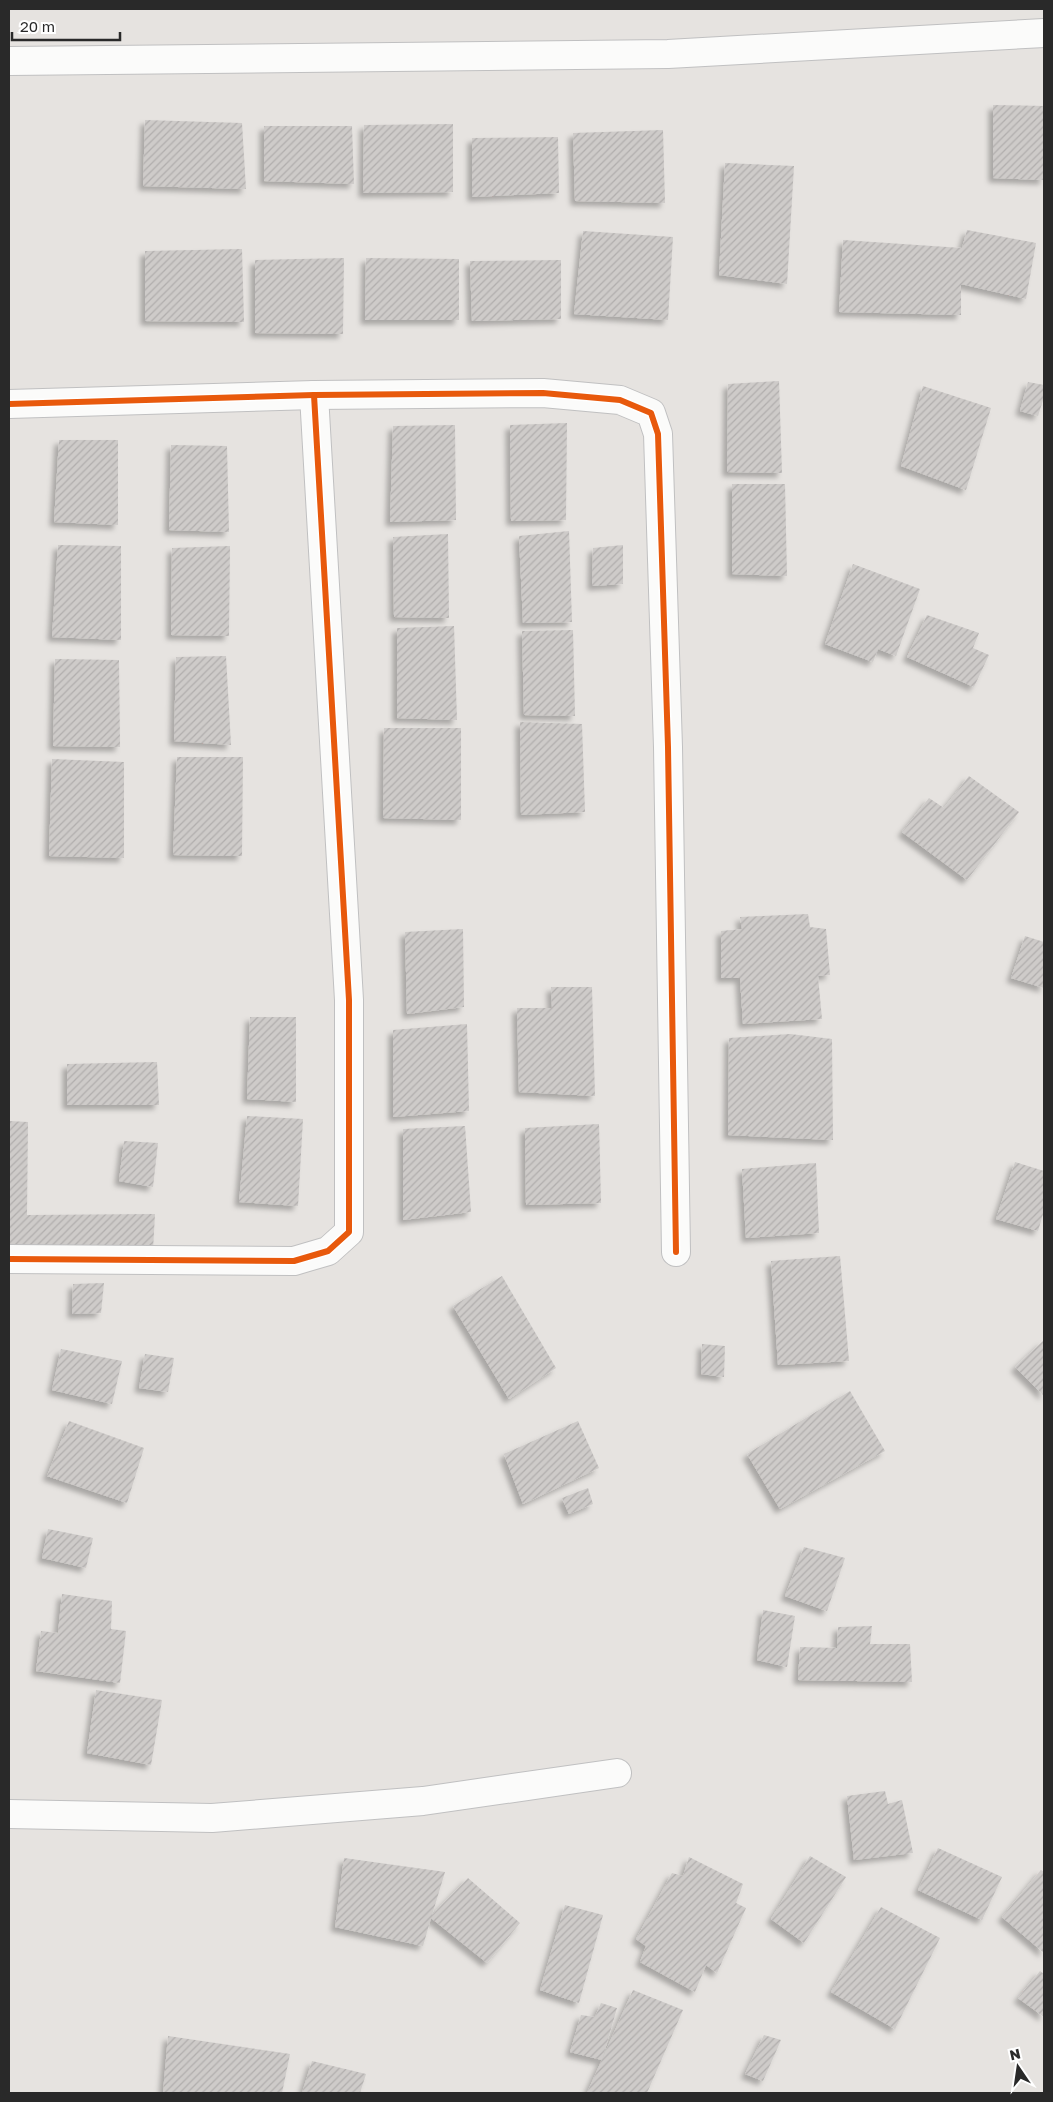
<svg xmlns="http://www.w3.org/2000/svg" width="1053" height="2102" font-family="'Golos Text',sans-serif">
  <defs>
    <pattern id="building-hatch" width="6" height="6" patternUnits="userSpaceOnUse" patternTransform="scale(1.25)"><rect width="6" height="6" fill="#cecbc9"/><path d="M-1 1l2-2M0 6l6-6M5 7l2-2" fill="none" stroke="#b1aead"/></pattern>
    <filter id="shadow"><feDropShadow dx="-4.5" dy="4.5" stdDeviation="2.5" flood-color="#0004"/></filter>
  </defs>
  <rect width="100%" height="100%" fill="#e6e3e0"/>
  <g fill="url(#building-hatch)" filter="url(#shadow)">
    <path d="M 993,105 L 1044,106 L 1044,180 L 993,178 Z"/>
    <path d="M 145,120 L 242,123 L 246,189 L 143,186 Z"/>
    <path d="M 453,124 L 453,192 L 363,193 L 364,125 Z"/>
    <path d="M 264,126 L 352,126 L 354,184 L 264,181 Z"/>
    <path d="M 663,130 L 665,203 L 575,201 L 573,133 Z"/>
    <path d="M 558,137 L 559,193 L 472,197 L 472,138 Z"/>
    <path d="M 725,163 L 794,166 L 787,284 L 719,275 Z"/>
    <path d="M 967,230 L 1036,243 L 1026,299 L 961,284 L 961,315 L 839,312 L 843,240 L 962,248 Z"/>
    <path d="M 583,231 L 673,237 L 668,320 L 574,314 Z"/>
    <path d="M 242,249 L 244,322 L 145,321 L 145,251 Z"/>
    <path d="M 344,258 L 343,334 L 255,333 L 255,260 Z"/>
    <path d="M 366,258 L 459,259 L 459,320 L 365,320 Z"/>
    <path d="M 561,260 L 561,319 L 472,321 L 470,261 Z"/>
    <path d="M 779,381 L 782,473 L 727,472 L 728,384 Z"/>
    <path d="M 1028,382 L 1044,385 L 1044,397 L 1038,416 L 1020,411 Z"/>
    <path d="M 923,386 L 991,408 L 966,490 L 901,466 Z"/>
    <path d="M 567,423 L 566,520 L 511,521 L 510,425 Z"/>
    <path d="M 455,425 L 456,520 L 390,522 L 393,426 Z"/>
    <path d="M 59,440 L 118,440 L 118,525 L 54,522 Z"/>
    <path d="M 171,445 L 227,446 L 229,532 L 169,530 Z"/>
    <path d="M 732,484 L 785,484 L 787,576 L 732,574 Z"/>
    <path d="M 569,531 L 572,622 L 523,623 L 519,536 Z"/>
    <path d="M 448,534 L 449,618 L 394,617 L 393,537 Z"/>
    <path d="M 58,545 L 121,546 L 121,640 L 52,637 Z"/>
    <path d="M 623,545 L 623,584 L 592,586 L 593,548 Z"/>
    <path d="M 230,546 L 229,636 L 171,635 L 172,548 Z"/>
    <path d="M 853,564 L 920,589 L 896,656 L 878,649 L 873,662 L 825,644 Z"/>
    <path d="M 927,615 L 979,633 L 973,648 L 989,655 L 974,687 L 907,657 Z"/>
    <path d="M 454,626 L 457,720 L 397,718 L 397,628 Z"/>
    <path d="M 573,630 L 575,716 L 524,715 L 522,631 Z"/>
    <path d="M 226,656 L 231,745 L 174,741 L 176,657 Z"/>
    <path d="M 55,659 L 119,660 L 120,747 L 53,746 Z"/>
    <path d="M 520,722 L 582,724 L 585,812 L 521,815 Z"/>
    <path d="M 384,728 L 461,728 L 461,820 L 383,818 Z"/>
    <path d="M 177,757 L 243,757 L 242,856 L 173,855 Z"/>
    <path d="M 52,759 L 124,762 L 124,858 L 49,856 Z"/>
    <path d="M 969,776 L 1019,812 L 967,880 L 902,832 L 929,798 L 944,808 Z"/>
    <path d="M 808,914 L 810,927 L 826,929 L 830,975 L 818,976 L 822,1019 L 743,1024 L 740,978 L 721,978 L 721,931 L 742,929 L 740,917 Z"/>
    <path d="M 463,929 L 464,1007 L 407,1014 L 405,932 Z"/>
    <path d="M 1025,936 L 1044,942 L 1044,988 L 1011,978 Z"/>
    <path d="M 551,987 L 592,987 L 595,1096 L 519,1092 L 517,1008 L 552,1008 Z"/>
    <path d="M 250,1017 L 296,1017 L 296,1102 L 247,1099 Z"/>
    <path d="M 467,1024 L 469,1111 L 393,1117 L 393,1030 Z"/>
    <path d="M 790,1034 L 832,1039 L 833,1140 L 728,1135 L 729,1038 Z"/>
    <path d="M 157,1062 L 159,1105 L 67,1105 L 67,1064 Z"/>
    <path d="M 247,1116 L 303,1119 L 298,1206 L 239,1202 Z"/>
    <path d="M 9,1121 L 28,1122 L 27,1215 L 155,1214 L 153,1250 L 9,1247 Z"/>
    <path d="M 599,1124 L 601,1203 L 526,1205 L 525,1128 Z"/>
    <path d="M 465,1126 L 471,1212 L 403,1220 L 403,1129 Z"/>
    <path d="M 124,1141 L 158,1143 L 153,1187 L 119,1181 Z"/>
    <path d="M 1015,1162 L 1044,1171 L 1044,1211 L 1038,1231 L 996,1219 Z"/>
    <path d="M 816,1163 L 819,1233 L 746,1238 L 742,1169 Z"/>
    <path d="M 840,1256 L 849,1361 L 778,1365 L 771,1261 Z"/>
    <path d="M 502,1276 L 556,1368 L 509,1399 L 453,1306 Z"/>
    <path d="M 104,1283 L 101,1313 L 72,1314 L 73,1284 Z"/>
    <path d="M 1044,1340 L 1044,1396 L 1015,1367 Z"/>
    <path d="M 702,1344 L 725,1346 L 724,1377 L 701,1374 Z"/>
    <path d="M 61,1349 L 122,1361 L 112,1404 L 52,1390 Z"/>
    <path d="M 145,1354 L 174,1358 L 168,1392 L 139,1388 Z"/>
    <path d="M 850,1391 L 885,1451 L 780,1509 L 747,1454 Z"/>
    <path d="M 69,1421 L 144,1448 L 127,1503 L 47,1476 Z"/>
    <path d="M 578,1421 L 599,1468 L 523,1504 L 504,1454 Z"/>
    <path d="M 588,1488 L 593,1504 L 569,1514 L 562,1498 Z"/>
    <path d="M 48,1529 L 93,1538 L 86,1568 L 42,1558 Z"/>
    <path d="M 804,1547 L 845,1558 L 827,1611 L 785,1596 Z"/>
    <path d="M 62,1594 L 112,1601 L 111,1629 L 126,1631 L 120,1683 L 36,1671 L 41,1631 L 58,1633 Z"/>
    <path d="M 763,1610 L 795,1616 L 787,1667 L 757,1660 Z"/>
    <path d="M 872,1626 L 870,1644 L 910,1644 L 912,1682 L 798,1680 L 800,1647 L 837,1648 L 838,1627 Z"/>
    <path d="M 96,1690 L 162,1700 L 151,1765 L 87,1753 Z"/>
    <path d="M 885,1791 L 888,1804 L 902,1800 L 913,1853 L 854,1860 L 847,1796 Z"/>
    <path d="M 938,1848 L 1002,1877 L 982,1920 L 918,1890 Z"/>
    <path d="M 810,1856 L 846,1877 L 804,1943 L 771,1919 Z"/>
    <path d="M 689,1857 L 743,1884 L 736,1903 L 746,1908 L 717,1973 L 706,1965 L 695,1992 L 640,1962 L 646,1946 L 636,1939 L 672,1873 L 683,1876 Z"/>
    <path d="M 344,1858 L 445,1872 L 432,1915 L 468,1878 L 520,1923 L 487,1963 L 431,1918 L 423,1946 L 335,1927 Z"/>
    <path d="M 1041,1870 L 1044,1872 L 1044,1953 L 1002,1917 Z"/>
    <path d="M 565,1905 L 603,1915 L 579,2003 L 540,1990 Z"/>
    <path d="M 881,1907 L 940,1938 L 895,2029 L 831,1992 Z"/>
    <path d="M 1040,1971 L 1044,1974 L 1044,2017 L 1018,1998 Z"/>
    <path d="M 633,1990 L 683,2010 L 647,2093 L 587,2093 Z"/>
    <path d="M 601,2003 L 617,2008 L 602,2060 L 570,2052 L 581,2015 L 595,2017 Z"/>
    <path d="M 764,2035 L 781,2040 L 763,2081 L 745,2074 Z"/>
    <path d="M 168,2036 L 290,2054 L 282,2093 L 163,2093 Z"/>
    <path d="M 312,2061 L 366,2074 L 360,2093 L 302,2093 Z"/>
  </g>
  <g fill="none" stroke-linecap="round" stroke-linejoin="round">
    <g stroke="#c0c0c1" stroke-width="30">
      <g id="minor">
        <path d="M 9,404 L 314,395 L 543,393 L 620,400 L 651,413 L 658,434 L 668,747 L 676,1252"/>
        <path d="M 9,1259 L 294,1261 L 328,1251 L 349,1232 L 349,1000 L 314,395"/>
        <path d="M 9,1814 L 212,1818 L 423,1801 L 617,1773"/>
      </g>
    </g>
    <g stroke="#c0c0c1" stroke-width="30">
      <path id="tertiary" d="M 9,61 L 668,54 L 1044,33"/>
    </g>
    <use href="#minor" stroke="#fbfbfa" stroke-width="28"/>
    <use href="#tertiary" stroke="#fbfbfa" stroke-width="28"/>
    <g stroke="#fff" stroke-width="9">
      <g id="cycleway">
        <path d="M 9,404 L 314,395 L 543,393 L 620,400 L 651,413 L 658,434 L 668,747 L 676,1252"/>
        <path d="M 9,1259 L 294,1261 L 328,1251 L 349,1232 L 349,1000 L 314,395"/>
      </g>
    </g>
    <use href="#cycleway" stroke="#e8590c" stroke-width="6"/>
  </g>
  <rect width="1053" height="2102" fill="none" stroke="#292929" stroke-width="20"/>
  <g transform="translate(1018 2067) rotate(347)" stroke="#ffffff" stroke-width="4" paint-order="stroke">
  <path d="M0-4L9 19L0 12L-9 19Z" fill="#292929"/>
  <text y="-8" font-size="14" font-weight="bold" text-anchor="middle" fill="#292929">N</text>
  </g>
  <path d="M12 32v8h108v-8" fill="none" stroke="#292929" stroke-width="2.5"/>
  <text x="20" y="32" font-size="15" fill="#292929" stroke="#ffffff" stroke-width="4" paint-order="stroke">20 m</text>
</svg>
